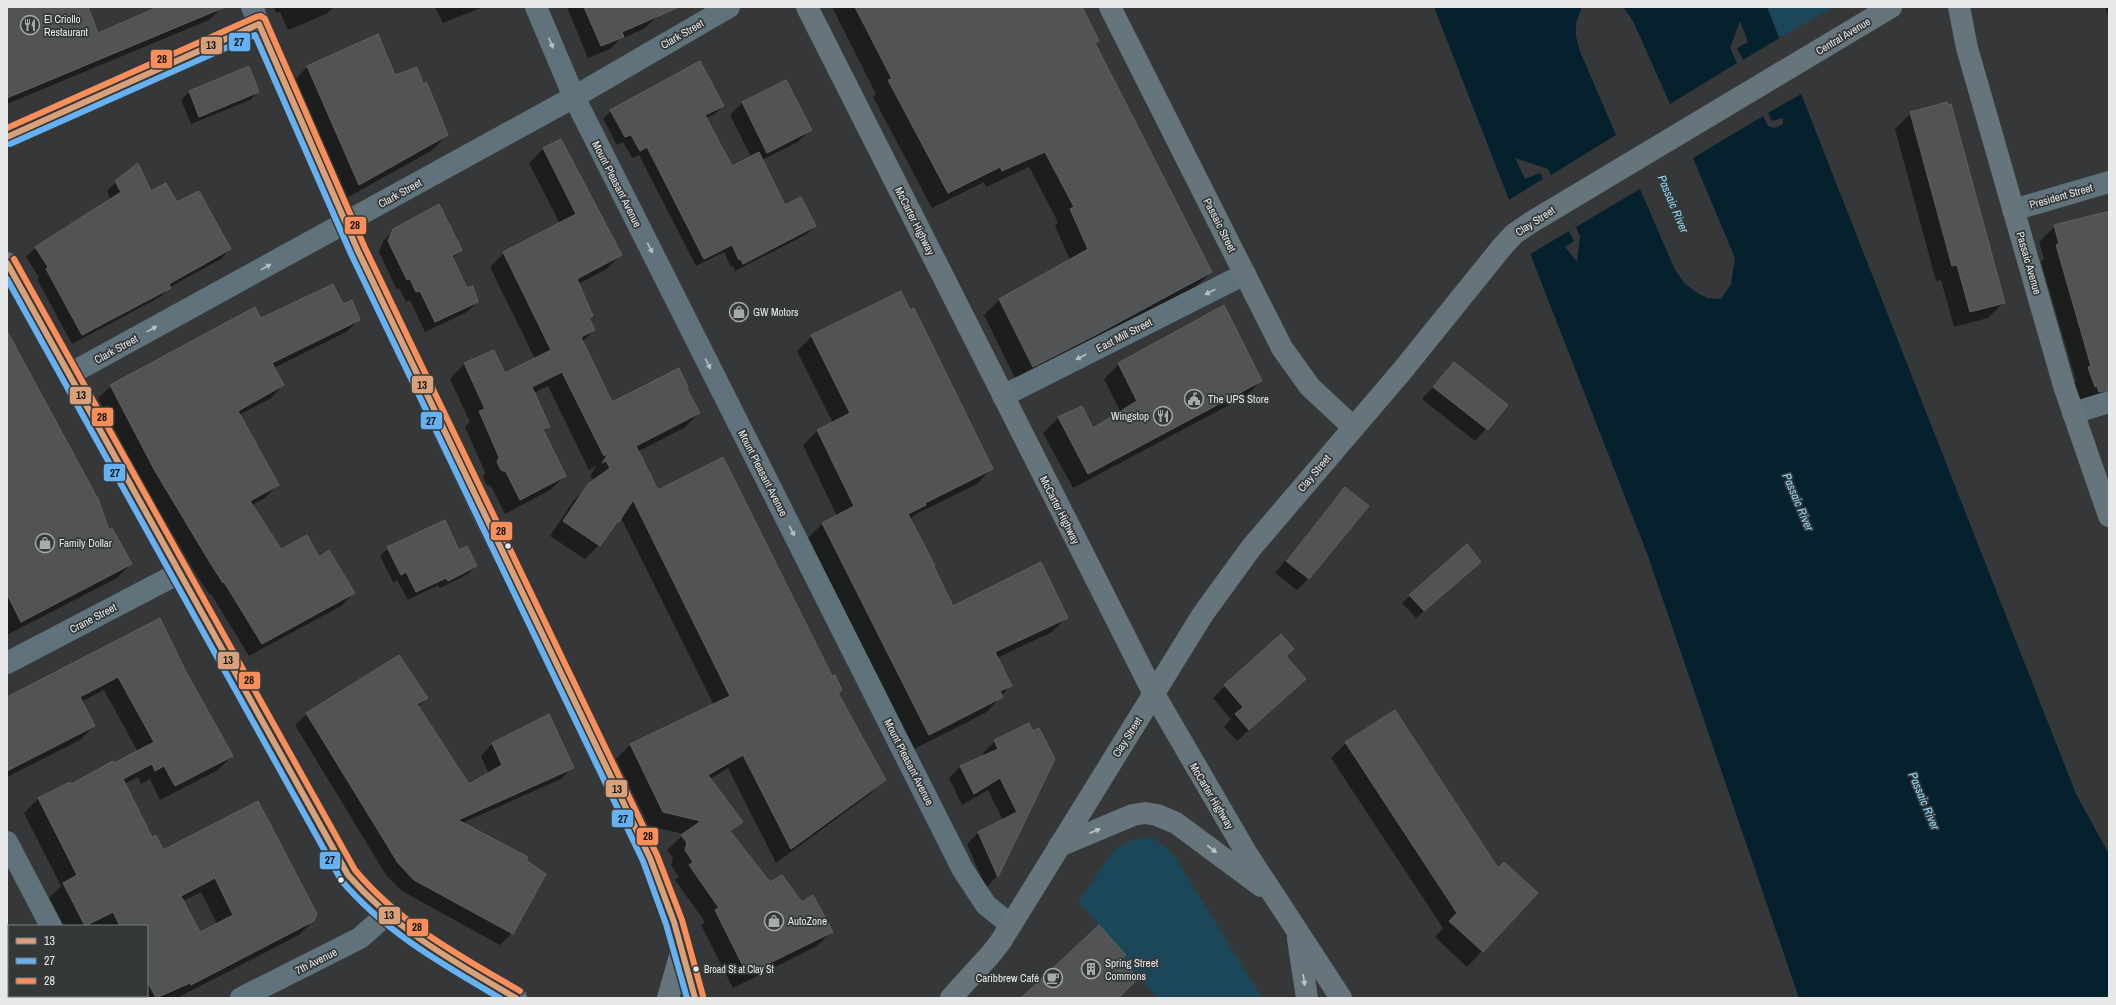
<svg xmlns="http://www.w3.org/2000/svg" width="2116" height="1005" font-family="'Archivo Narrow',sans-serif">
  <rect width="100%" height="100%" fill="#363738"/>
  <g fill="#1b4758">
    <path d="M 1767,7 L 1834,7 L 1779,38 Z"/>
    <path d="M 1151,836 L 1174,855 L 1262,998 L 1158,998 L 1121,959 L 1126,955 L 1078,902 L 1114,850 L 1129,841 Z"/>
    <path d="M 9,967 L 9,996 L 54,996 L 55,998 L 7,998 L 7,968 Z"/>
  </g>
  <path fill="#05212d" d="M 1434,7 L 1767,7 L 2076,794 L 2109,854 L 2109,998 L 1799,998 L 1648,556 Z"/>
  <path fill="#363738" d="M 1582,7 L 1621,7 L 1626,10 L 1634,23 L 1670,104 L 1737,63 L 1730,48 L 1740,21 L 1748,42 L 1737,48 L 1743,60 L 1781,37 L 1803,93 L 1768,113 L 1772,121 L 1783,118 L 1783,124 L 1775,128 L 1768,126 L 1763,116 L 1693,158 L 1735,258 L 1731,284 L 1721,299 L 1708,298 L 1699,294 L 1685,284 L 1675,270 L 1640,189 L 1576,227 L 1580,236 L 1577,262 L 1565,247 L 1574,241 L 1569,231 L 1529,255 L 1507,201 L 1543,179 L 1540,173 L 1525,179 L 1515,158 L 1548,169 L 1551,175 L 1616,135 L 1579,49 L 1576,36 L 1576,23 Z"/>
  <g fill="#0007" fill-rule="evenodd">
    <path d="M 7,7 L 87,7 L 98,34 L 160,7 L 219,7 L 220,9 L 209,20 L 7,104 Z"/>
    <path d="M 274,7 L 334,7 L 326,14 L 288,30 L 280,12 L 276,13 Z"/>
    <path d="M 435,7 L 483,7 L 443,23 Z"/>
    <path d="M 567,7 L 654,7 L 658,16 L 645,28 L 619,40 L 610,49 L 588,58 Z"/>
    <path d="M 832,7 L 1081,7 L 1097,41 L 1094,44 L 1211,272 L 1195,288 L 1017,382 L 984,315 L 1000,299 L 1070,260 L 1055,226 L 1058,222 L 1029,167 L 986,187 L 984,182 L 932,208 L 873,97 L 876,94 Z"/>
    <path d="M 2105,7 L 2109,7 L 2109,20 Z"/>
    <path d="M 378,35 L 395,77 L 422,84 L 447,135 L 431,151 L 343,200 L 292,83 L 307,67 Z"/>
    <path d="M 189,92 L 258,92 L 250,100 L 191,124 L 181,100 Z"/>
    <path d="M 742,103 L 810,130 L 798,142 L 762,160 L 785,206 L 815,226 L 807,234 L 735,271 L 733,266 L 731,267 L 724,252 L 696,266 L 639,155 L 632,158 L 623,142 L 617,145 L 603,119 L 611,111 L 723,106 L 715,114 L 706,118 L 731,168 L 751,157 L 730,115 Z"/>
    <path d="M 1911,113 L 2004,302 L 1988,318 L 1954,327 L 1941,280 L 1936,281 L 1895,129 Z"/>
    <path d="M 543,149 L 621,254 L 607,269 L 578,284 L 592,316 L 589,319 L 594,330 L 582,342 L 611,403 L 686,389 L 699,413 L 684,428 L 637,452 L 658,491 L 838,693 L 884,780 L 870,794 L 776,863 L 728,768 L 710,779 L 741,821 L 730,833 L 770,883 L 801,903 L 831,932 L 817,946 L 733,988 L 701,925 L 705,922 L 675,880 L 679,877 L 671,865 L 673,858 L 667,850 L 684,834 L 649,826 L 616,759 L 630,745 L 714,705 L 621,518 L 599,545 L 585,559 L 550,536 L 574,500 L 595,481 L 590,476 L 597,465 L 589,470 L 548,386 L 534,393 L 548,426 L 543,431 L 565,476 L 550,490 L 505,514 L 491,486 L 487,485 L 483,477 L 485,472 L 465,427 L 470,422 L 450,379 L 464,364 L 493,351 L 504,374 L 535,359 L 490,267 L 504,253 L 560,224 L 529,163 Z"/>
    <path d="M 116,182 L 151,192 L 177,204 L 230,249 L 221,259 L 170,287 L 160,297 L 72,344 L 37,279 L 39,277 L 26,257 L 36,247 L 111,200 L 107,191 Z"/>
    <path d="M 2109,210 L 2109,394 L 2079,402 L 2073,384 L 2076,381 L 2041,262 L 2044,259 L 2039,242 L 2055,226 Z"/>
    <path d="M 394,230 L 461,250 L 452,259 L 466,290 L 477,302 L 467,312 L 425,332 L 410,300 L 406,302 L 399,288 L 397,290 L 379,252 L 383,241 Z"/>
    <path d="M 342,306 L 359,320 L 346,332 L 274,368 L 283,385 L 271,398 L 239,415 L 277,485 L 265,498 L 252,505 L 281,551 L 318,558 L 354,593 L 341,606 L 249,656 L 211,594 L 210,595 L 196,574 L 137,472 L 98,398 L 111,386 L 260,319 Z"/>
    <path d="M 7,335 L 109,532 L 131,564 L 117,578 L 7,635 Z"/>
    <path d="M 812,336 L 991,469 L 977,484 L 916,514 L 910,519 L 952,608 L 1067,617 L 1052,632 L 997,658 L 1011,685 L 987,712 L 914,749 L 807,539 L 822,524 L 837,516 L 803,445 L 818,430 L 833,423 L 797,351 Z"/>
    <path d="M 1119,364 L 1261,381 L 1246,396 L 1073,488 L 1043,433 L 1058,418 L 1082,407 L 1093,429 L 1121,413 L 1104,379 Z"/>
    <path d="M 1454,364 L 1507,405 L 1475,441 L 1422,399 Z"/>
    <path d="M 1345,489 L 1309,578 L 1297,590 L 1275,573 L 1333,501 Z"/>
    <path d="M 388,548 L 459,551 L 476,566 L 468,574 L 440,588 L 438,585 L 408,600 L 397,580 L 393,582 L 380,556 Z"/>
    <path d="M 1480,562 L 1416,618 L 1402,603 L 1410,596 Z"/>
    <path d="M 160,619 L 184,670 L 232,756 L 218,770 L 160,800 L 150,779 L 141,784 L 138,777 L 124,784 L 152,838 L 162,851 L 313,921 L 299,935 L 177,998 L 176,996 L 172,998 L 135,998 L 134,996 L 147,996 L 147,926 L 64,926 L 49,898 L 61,886 L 24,813 L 38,799 L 70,783 L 71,786 L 138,752 L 104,690 L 81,702 L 94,726 L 80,740 L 7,777 L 7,698 ZM 201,892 L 217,924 L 200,933 L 183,901 Z"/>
    <path d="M 1285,657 L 1293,690 L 1237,741 L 1224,727 L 1231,719 L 1213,698 L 1225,686 Z"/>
    <path d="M 427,698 L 417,707 L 468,785 L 489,774 L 481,756 L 492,744 L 572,768 L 561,779 L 462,823 L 512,933 L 500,945 L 402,891 L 386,875 L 295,725 L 307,714 Z"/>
    <path d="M 1032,732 L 1054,759 L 997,876 L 986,888 L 967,844 L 979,832 L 1003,820 L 988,790 L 962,805 L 949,778 L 961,766 L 984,756 L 983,753 L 995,741 Z"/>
    <path d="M 1346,743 L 1498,869 L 1537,893 L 1467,967 L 1435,937 L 1443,928 L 1331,758 Z"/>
  </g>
  <g fill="#525354" stroke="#5f6061" fill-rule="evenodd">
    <path d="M 7,7 L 88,7 L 98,33 L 158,7 L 225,7 L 7,98 Z"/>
    <path d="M 584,7 L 679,7 L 622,32 L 624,37 L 601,46 Z"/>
    <path d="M 855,7 L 1082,7 L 1099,41 L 1095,43 L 1212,272 L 1101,332 L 1033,367 L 999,299 L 1088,249 L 1070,209 L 1074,207 L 1045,152 L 1002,171 L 1000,167 L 948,193 L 888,80 L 892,79 Z"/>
    <path d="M 378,34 L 395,75 L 417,67 L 423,83 L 427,83 L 448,135 L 359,185 L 307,66 Z"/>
    <path d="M 700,61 L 724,106 L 705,115 L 732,166 L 759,152 L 785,205 L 801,197 L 816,226 L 743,264 L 741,259 L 739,260 L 732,245 L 704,259 L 647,147 L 640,151 L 631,135 L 625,137 L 610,110 Z"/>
    <path d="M 249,66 L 259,92 L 199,117 L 189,91 Z"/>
    <path d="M 786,80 L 812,130 L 767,153 L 742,102 Z"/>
    <path d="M 1947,102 L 1948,105 L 1951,104 L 2005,303 L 1970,312 L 1957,265 L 1952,266 L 1910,112 Z"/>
    <path d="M 561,139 L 622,255 L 577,279 L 593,316 L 589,318 L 595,330 L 581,337 L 612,402 L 679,368 L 688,387 L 687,389 L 700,413 L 636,446 L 658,490 L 723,457 L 832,676 L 835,675 L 842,690 L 838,693 L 886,780 L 791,849 L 743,755 L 708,775 L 743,822 L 730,831 L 770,882 L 782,875 L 802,902 L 813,895 L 833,932 L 747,974 L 715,910 L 719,908 L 689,865 L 693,862 L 685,850 L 687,843 L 681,835 L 701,821 L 663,812 L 630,744 L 730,696 L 633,500 L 619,522 L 618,521 L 600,546 L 563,521 L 588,484 L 610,468 L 606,461 L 602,463 L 609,453 L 604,456 L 562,372 L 532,387 L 550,427 L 543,429 L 566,476 L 520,500 L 506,472 L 501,470 L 497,462 L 499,457 L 479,411 L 485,409 L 464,363 L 494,350 L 505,373 L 551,350 L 503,252 L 576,214 L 543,148 Z"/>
    <path d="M 138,163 L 151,191 L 166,183 L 177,202 L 199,191 L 231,249 L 169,284 L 171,288 L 82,335 L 46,269 L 48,267 L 35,247 L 121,192 L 115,181 Z"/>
    <path d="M 439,204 L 462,250 L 452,256 L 467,288 L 473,286 L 478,302 L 435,322 L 420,291 L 416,292 L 410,279 L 407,280 L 388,241 L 393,229 Z"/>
    <path d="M 2109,211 L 2109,390 L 2099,392 L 2097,386 L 2095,387 L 2088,367 L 2091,366 L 2056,245 L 2059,244 L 2054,225 Z"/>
    <path d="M 333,284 L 343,304 L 352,300 L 360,320 L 272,363 L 284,385 L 238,411 L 279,485 L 250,501 L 281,549 L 307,535 L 319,557 L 329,550 L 355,593 L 262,644 L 224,582 L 223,583 L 209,561 L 155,471 L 110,385 L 255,307 L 261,318 Z"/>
    <path d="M 901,291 L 910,310 L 914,308 L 993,469 L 925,503 L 926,505 L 908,514 L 935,566 L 934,567 L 953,606 L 1041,562 L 1068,618 L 995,652 L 1012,686 L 1000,691 L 1003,697 L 929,735 L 822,523 L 854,506 L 817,430 L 850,413 L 811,335 Z"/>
    <path d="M 1224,305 L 1262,381 L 1088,474 L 1058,417 L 1082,406 L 1093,428 L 1137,401 L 1118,363 Z"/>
    <path d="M 7,331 L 99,501 L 109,530 L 112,528 L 132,564 L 21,622 L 7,594 Z"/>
    <path d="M 1454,362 L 1508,405 L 1488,430 L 1433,387 Z"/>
    <path d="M 1345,487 L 1369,506 L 1309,579 L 1286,561 Z"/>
    <path d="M 445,520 L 459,550 L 467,546 L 477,566 L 448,581 L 446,578 L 416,592 L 406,572 L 401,575 L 387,547 Z"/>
    <path d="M 1467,544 L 1481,562 L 1424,611 L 1409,595 Z"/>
    <path d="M 160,618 L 185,670 L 233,756 L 175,786 L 164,766 L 155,771 L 152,764 L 123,779 L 152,837 L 156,835 L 163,850 L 258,801 L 317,914 L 314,921 L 191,985 L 190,983 L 156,998 L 147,981 L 147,926 L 120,926 L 113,912 L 85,926 L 63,883 L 77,875 L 38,798 L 70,782 L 71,784 L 113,761 L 114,763 L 154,742 L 118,677 L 80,697 L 95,726 L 7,771 L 7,697 ZM 215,878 L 233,915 L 200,932 L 181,896 Z"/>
    <path d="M 1281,634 L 1294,649 L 1286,656 L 1306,679 L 1249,730 L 1235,714 L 1243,707 L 1224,685 Z"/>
    <path d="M 399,655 L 428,698 L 417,704 L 469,784 L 502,765 L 492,743 L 549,714 L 574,768 L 458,820 L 528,857 L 526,860 L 546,874 L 513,934 L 414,880 L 398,863 L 306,713 Z"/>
    <path d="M 1395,710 L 1498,868 L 1504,862 L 1538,893 L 1483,952 L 1449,921 L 1457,913 L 1345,742 Z"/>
    <path d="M 1029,723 L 1033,731 L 1039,728 L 1055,759 L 998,877 L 978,832 L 1017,812 L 1000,778 L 974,794 L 960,766 L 998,749 L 994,740 Z"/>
    <path d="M 1099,925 L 1126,955 L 1121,959 L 1139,978 L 1118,998 L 1021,998 Z"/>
  </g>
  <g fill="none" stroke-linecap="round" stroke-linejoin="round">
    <g stroke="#60737c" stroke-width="22">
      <path d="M 252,7 L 259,24"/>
      <path d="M 536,7 L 574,97 L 963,870 L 986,905 L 1011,925"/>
      <path d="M 2013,210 L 2109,182"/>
      <path d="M 68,375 L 574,97 L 729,7"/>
      <path d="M 1003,396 L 1245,274"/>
      <path d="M 2073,413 L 2109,402"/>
      <path d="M 7,663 L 179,573"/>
      <path d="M 7,842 L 51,926"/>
      <path d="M 88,996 L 89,998"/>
      <path d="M 241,998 L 360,938 L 386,915"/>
    </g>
    <g stroke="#66757c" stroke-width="22">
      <path d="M 807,7 L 1154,694 L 1247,854 L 1341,998"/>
      <path d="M 1110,7 L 1282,348 L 1310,387 L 1353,427"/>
      <path d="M 1959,7 L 1967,48 L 2064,386 L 2109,516"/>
      <path d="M 7,137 L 259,24 L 358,251 L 486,520 L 610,773 L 650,858 L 674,922 L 695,998"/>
      <path d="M 7,263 L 348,875 C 391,931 456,963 516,998"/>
      <path d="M 1059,846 L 1133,815 L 1145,813 L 1157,815 L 1176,823 L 1261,886"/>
      <path d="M 1298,939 L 1307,998"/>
      <path d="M 668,998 L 682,949"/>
      <path d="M 951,998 L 991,954 L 1001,941 L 1203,614 L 1251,548 L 1402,371 L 1502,247 L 1514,234 L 1530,223 L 1891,7"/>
    </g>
    <g stroke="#353839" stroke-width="9">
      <g id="bus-1">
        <path d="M 7,137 L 259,24 L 358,251 L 650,858 L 674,922 L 695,998"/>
        <path d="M 7,263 L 348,875 C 396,930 454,962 516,998"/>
      </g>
    </g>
    <g stroke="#353839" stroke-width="9">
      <g id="bus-2">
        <path d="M 10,144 L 255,35 L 351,254 L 643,861 L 666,924 L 687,998"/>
        <path d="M 7,279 L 341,880 C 385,932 442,964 500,998"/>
      </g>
    </g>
    <g stroke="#353839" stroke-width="9">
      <g id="bus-3">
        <path d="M 7,128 L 256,17 L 261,16 L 265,19 L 365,248 L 657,855 L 682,920 L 703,996"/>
        <path d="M 14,259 L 355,870 C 400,924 460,956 520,991"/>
      </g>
    </g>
    <use href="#bus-1" stroke="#d9a179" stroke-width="6"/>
    <use href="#bus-2" stroke="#66b1f2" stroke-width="6"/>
    <use href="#bus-3" stroke="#fa8e5a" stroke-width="6"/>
  </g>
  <defs><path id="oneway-solid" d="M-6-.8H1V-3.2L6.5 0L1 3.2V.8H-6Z"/></defs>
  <g fill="#b7bfc3">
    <use href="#oneway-solid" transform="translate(551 43) rotate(67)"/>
    <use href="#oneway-solid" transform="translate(650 248) rotate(63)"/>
    <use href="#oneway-solid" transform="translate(266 267) rotate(-29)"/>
    <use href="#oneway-solid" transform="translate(1210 292) rotate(153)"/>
    <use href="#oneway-solid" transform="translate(152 329) rotate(-29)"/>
    <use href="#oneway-solid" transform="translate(1081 357) rotate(153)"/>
    <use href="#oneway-solid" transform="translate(708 364) rotate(63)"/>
    <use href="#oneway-solid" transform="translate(792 531) rotate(63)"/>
  </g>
  <g fill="#c0c6c8">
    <use href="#oneway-solid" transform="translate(1095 831) rotate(-23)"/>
    <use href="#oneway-solid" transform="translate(1212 849) rotate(37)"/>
    <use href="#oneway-solid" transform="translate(1304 980) rotate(82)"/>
  </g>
  <defs>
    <g id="restaurant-ring" transform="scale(1)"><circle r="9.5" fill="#353839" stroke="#a8aaab" stroke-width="1.5"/><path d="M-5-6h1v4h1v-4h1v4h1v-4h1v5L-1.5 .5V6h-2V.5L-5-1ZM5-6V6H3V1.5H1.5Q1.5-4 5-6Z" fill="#a8aaab"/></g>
    <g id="shop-ring" transform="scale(1)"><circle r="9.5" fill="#353839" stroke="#a8aaab" stroke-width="1.5"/><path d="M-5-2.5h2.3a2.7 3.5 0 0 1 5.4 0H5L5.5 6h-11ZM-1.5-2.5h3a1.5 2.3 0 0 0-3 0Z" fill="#a8aaab"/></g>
    <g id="civic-ring" transform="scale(1)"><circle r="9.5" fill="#353839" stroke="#a8aaab" stroke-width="1.5"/><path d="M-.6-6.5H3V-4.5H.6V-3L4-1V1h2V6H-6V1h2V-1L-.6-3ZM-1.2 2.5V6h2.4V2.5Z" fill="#a8aaab"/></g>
    <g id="building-ring" transform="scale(1)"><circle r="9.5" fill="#353839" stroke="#a8aaab" stroke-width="1.5"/><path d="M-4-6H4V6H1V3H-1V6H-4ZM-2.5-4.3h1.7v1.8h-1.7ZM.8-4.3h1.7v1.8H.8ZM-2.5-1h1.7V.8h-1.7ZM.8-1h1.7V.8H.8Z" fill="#a8aaab"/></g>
    <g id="cafe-ring" transform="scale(1)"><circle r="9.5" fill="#353839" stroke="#a8aaab" stroke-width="1.5"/><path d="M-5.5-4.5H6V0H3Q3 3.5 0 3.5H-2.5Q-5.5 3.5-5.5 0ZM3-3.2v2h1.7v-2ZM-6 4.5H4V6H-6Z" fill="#a8aaab"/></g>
  </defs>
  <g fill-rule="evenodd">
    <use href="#restaurant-ring" x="30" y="25"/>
    <use href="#shop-ring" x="739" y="312"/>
    <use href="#civic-ring" x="1194" y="399"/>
    <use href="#restaurant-ring" x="1163" y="416"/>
    <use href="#shop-ring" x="45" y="543"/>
    <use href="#shop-ring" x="774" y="921"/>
    <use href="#building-ring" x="1091" y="969"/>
    <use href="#cafe-ring" x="1053" y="978"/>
  </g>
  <g fill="#e6e8e9" stroke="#353839" stroke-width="1.5">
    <circle cx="508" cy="546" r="3.5"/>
    <circle cx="341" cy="880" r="3.5"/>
    <circle cx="696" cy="969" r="3.5"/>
  </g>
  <g text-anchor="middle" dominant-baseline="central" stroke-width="3.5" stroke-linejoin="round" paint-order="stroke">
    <g font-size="10" fill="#e6e8e9" stroke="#353839" text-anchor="start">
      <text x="704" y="969">Broad St at Clay St</text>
    </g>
    <g font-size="11" fill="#e6e8e9" stroke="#353839" text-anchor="start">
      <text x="44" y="19">El Criollo<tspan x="44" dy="13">Restaurant</tspan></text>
      <text x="753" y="312">GW Motors</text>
      <text x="1208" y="399">The UPS Store</text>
      <text x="1149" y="416" text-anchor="end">Wingstop</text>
      <text x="59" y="543">Family Dollar</text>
      <text x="788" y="921">AutoZone</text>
      <text x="1105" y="963">Spring Street<tspan x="1105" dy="13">Commons</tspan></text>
      <text x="1039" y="978" text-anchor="end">Caribbrew Café</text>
    </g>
    <g font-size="11" fill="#e6e8e9" stroke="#353839">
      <text transform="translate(682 34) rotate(-30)">Clark Street</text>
      <text transform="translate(1843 36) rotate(-31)">Central Avenue</text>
      <text transform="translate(617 184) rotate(63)">Mount Pleasant Avenue</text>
      <text transform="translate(400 193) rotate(-29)">Clark Street</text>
      <text transform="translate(2061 196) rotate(-16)">President Street</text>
      <text transform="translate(915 221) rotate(63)">McCarter Highway</text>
      <text transform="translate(1535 221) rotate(-33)">Clay Street</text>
      <text transform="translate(1220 225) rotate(63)">Passaic Street</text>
      <text transform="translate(2029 263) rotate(74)">Passaic Avenue</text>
      <text transform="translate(1124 335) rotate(-27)">East Mill Street</text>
      <text transform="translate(116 349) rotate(-29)">Clark Street</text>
      <text transform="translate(763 473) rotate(63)">Mount Pleasant Avenue</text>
      <text transform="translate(1314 473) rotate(-50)">Clay Street</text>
      <text transform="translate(1060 510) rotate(63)">McCarter Highway</text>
      <text transform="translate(93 618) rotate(-28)">Crane Street</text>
      <text transform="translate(1127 737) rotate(-58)">Clay Street</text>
      <text transform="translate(909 762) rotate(63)">Mount Pleasant Avenue</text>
      <text transform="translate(1212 796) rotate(59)">McCarter Highway</text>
      <text transform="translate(316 961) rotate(-27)">7th Avenue</text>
    </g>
    <g font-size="12" font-style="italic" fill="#90dbfc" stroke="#353839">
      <text transform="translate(1673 204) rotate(67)">Passaic River</text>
      <text transform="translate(1798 502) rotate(67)">Passaic River</text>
      <text transform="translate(1924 801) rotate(67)">Passaic River</text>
    </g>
  </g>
  <g stroke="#353839" stroke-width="1.5">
    <rect x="228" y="32" width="23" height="20" rx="4" fill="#66b1f2"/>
    <rect x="200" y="36" width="23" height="19" rx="4" fill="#d9a179"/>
    <rect x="150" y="49" width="23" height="20" rx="4" fill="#fa8e5a"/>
    <rect x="344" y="216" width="23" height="19" rx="4" fill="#fa8e5a"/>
    <rect x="411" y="375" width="23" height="19" rx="4" fill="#d9a179"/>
    <rect x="69" y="386" width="23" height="19" rx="4" fill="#d9a179"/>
    <rect x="91" y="407" width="23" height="20" rx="4" fill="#fa8e5a"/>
    <rect x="420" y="411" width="23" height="19" rx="4" fill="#66b1f2"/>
    <rect x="103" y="463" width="23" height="19" rx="4" fill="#66b1f2"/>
    <rect x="490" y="521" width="23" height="20" rx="4" fill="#fa8e5a"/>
    <rect x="217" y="651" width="23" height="19" rx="4" fill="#d9a179"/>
    <rect x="238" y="671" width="23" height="19" rx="4" fill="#fa8e5a"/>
    <rect x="605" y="779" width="23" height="19" rx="4" fill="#d9a179"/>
    <rect x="611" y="809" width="23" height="19" rx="4" fill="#66b1f2"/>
    <rect x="636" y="827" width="23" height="19" rx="4" fill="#fa8e5a"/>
    <rect x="319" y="851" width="22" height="19" rx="4" fill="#66b1f2"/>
    <rect x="378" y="906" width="23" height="19" rx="4" fill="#d9a179"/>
    <rect x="406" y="918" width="23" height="19" rx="4" fill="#fa8e5a"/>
  </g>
  <g font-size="11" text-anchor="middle" font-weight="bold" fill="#111">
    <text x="239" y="46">27</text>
    <text x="211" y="49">13</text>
    <text x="162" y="63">28</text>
    <text x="355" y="229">28</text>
    <text x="422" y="389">13</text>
    <text x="81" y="399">13</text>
    <text x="102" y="421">28</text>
    <text x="431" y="425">27</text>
    <text x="115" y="477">27</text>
    <text x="501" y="535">28</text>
    <text x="228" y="664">13</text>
    <text x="249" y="684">28</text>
    <text x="617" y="793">13</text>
    <text x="623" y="823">27</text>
    <text x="648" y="840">28</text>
    <text x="330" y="864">27</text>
    <text x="389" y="919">13</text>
    <text x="417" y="931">28</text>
  </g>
  <rect width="2116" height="1005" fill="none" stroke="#e6e8e9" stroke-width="16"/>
  <rect x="8" y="925" width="140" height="72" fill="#353839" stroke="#7c7e7f"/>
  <rect x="16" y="938" width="20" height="6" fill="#d9a179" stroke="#7c7e7f"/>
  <text x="44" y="945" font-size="12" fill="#e6e8e9">13</text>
  <rect x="16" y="958" width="20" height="6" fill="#66b1f2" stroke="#7c7e7f"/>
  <text x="44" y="965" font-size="12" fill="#e6e8e9">27</text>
  <rect x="16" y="978" width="20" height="6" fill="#fa8e5a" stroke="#7c7e7f"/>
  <text x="44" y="985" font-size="12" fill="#e6e8e9">28</text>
</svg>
